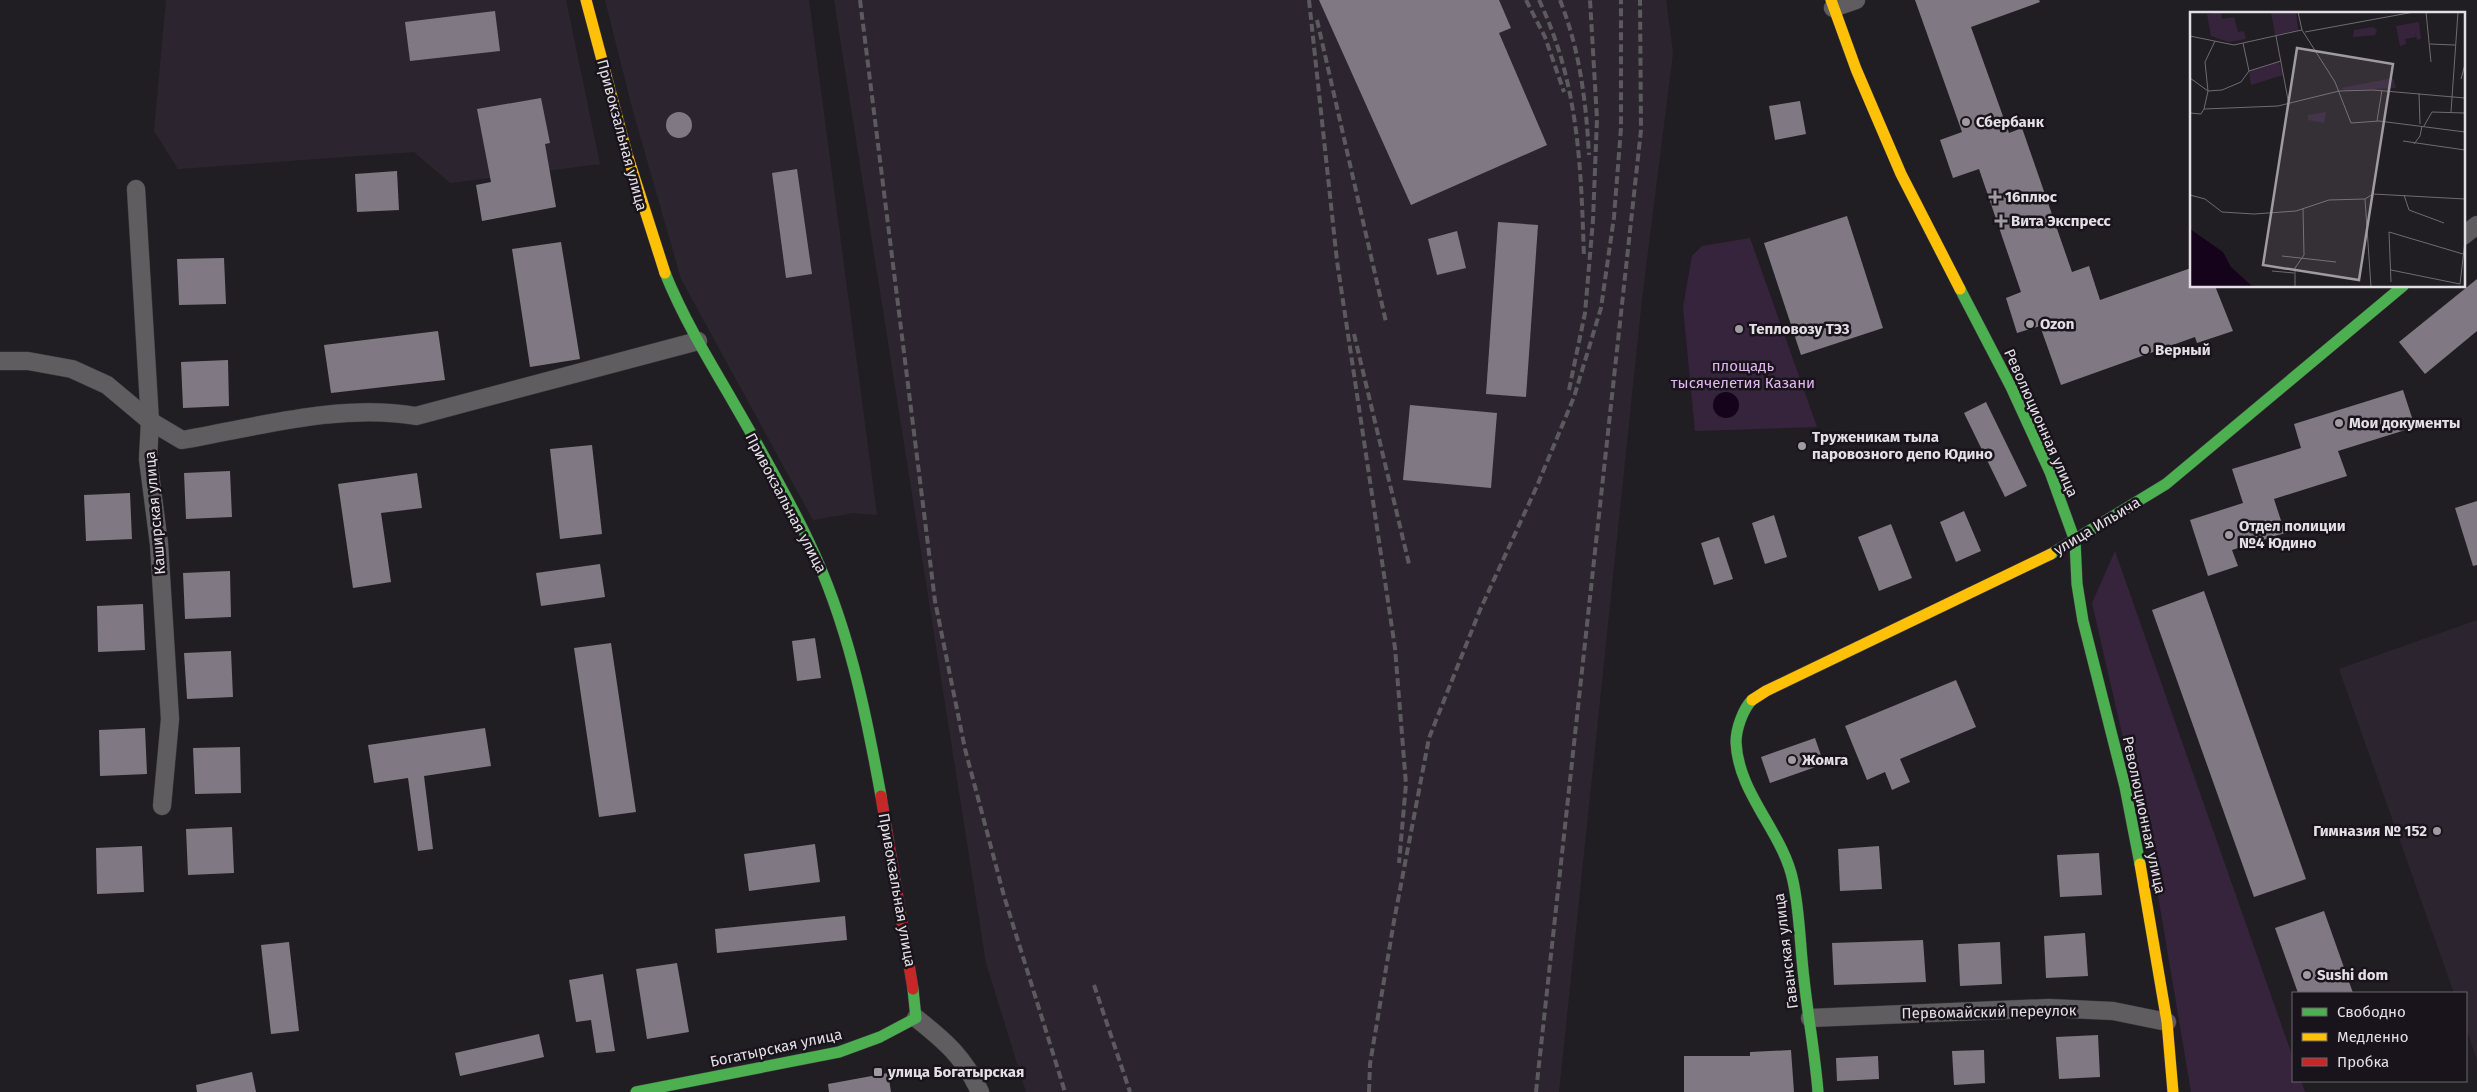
<svg xmlns="http://www.w3.org/2000/svg" width="2477" height="1092" font-family="'Fira Sans',sans-serif">
  <rect width="100%" height="100%" fill="#211e23"/>
  <g fill="#2c252f">
    <path d="M 166,0 L 566,0 L 600,164 L 450,183 L 414,152 L 178,169 L 154,131 Z"/>
    <path d="M 605,0 L 809,0 L 877,515 L 853,513 L 813,520 L 681,279 L 633,111 Z"/>
    <path d="M 834,0 L 1666,0 L 1673,53 L 1642,299 L 1559,1092 L 1026,1092 L 986,963 Z"/>
    <path d="M 2477,620 L 2477,1060 L 2466,1028 L 2466,993 L 2454,993 L 2339,669 Z"/>
  </g>
  <g fill="#36243c">
    <path d="M 1750,238 L 1817,427 L 1695,431 L 1683,307 L 1692,256 L 1702,246 Z"/>
    <path d="M 2115,551 L 2293,1058 L 2293,1081 L 2301,1081 L 2305,1092 L 2191,1092 L 2155,877 L 2092,603 Z"/>
  </g>
  <circle fill="#15031c" cx="1726" cy="405" r="13"/>
  <g fill="#807883">
    <path d="M 1319,0 L 1499,0 L 1511,28 L 1499,33 L 1547,145 L 1411,205 Z"/>
    <path d="M 1915,0 L 2039,0 L 2040,2 L 1971,27 L 2009,133 L 2022,128 L 2072,272 L 2089,266 L 2100,300 L 2191,268 L 2191,286 L 2215,286 L 2233,331 L 2197,343 L 2195,337 L 2061,385 L 2040,326 L 2017,333 L 2006,298 L 2021,292 L 1979,169 L 1953,178 L 1940,140 L 1962,132 Z"/>
    <path d="M 495,11 L 500,51 L 410,61 L 405,22 Z"/>
    <path d="M 541,98 L 550,143 L 545,144 L 556,207 L 482,221 L 476,185 L 491,182 L 477,109 Z"/>
    <path d="M 1800,101 L 1806,134 L 1775,140 L 1769,106 Z"/>
    <circle cx="679" cy="125" r="13"/>
    <path d="M 797,169 L 812,274 L 786,278 L 772,173 Z"/>
    <path d="M 397,171 L 399,210 L 357,212 L 355,174 Z"/>
    <path d="M 1847,216 L 1883,328 L 1801,355 L 1764,243 Z"/>
    <path d="M 1498,222 L 1538,225 L 1526,397 L 1486,394 Z"/>
    <path d="M 1457,231 L 1466,268 L 1437,275 L 1428,239 Z"/>
    <path d="M 561,242 L 580,359 L 530,367 L 512,249 Z"/>
    <path d="M 224,258 L 226,304 L 179,305 L 177,259 Z"/>
    <path d="M 2477,279 L 2477,331 L 2425,374 L 2399,342 Z"/>
    <path d="M 438,331 L 445,380 L 331,393 L 324,345 Z"/>
    <path d="M 228,360 L 229,406 L 183,408 L 181,362 Z"/>
    <path d="M 2403,390 L 2415,427 L 2338,451 L 2347,476 L 2274,499 L 2285,533 L 2232,550 L 2238,566 L 2208,576 L 2190,520 L 2243,503 L 2232,469 L 2301,448 L 2294,424 Z"/>
    <path d="M 1986,402 L 2027,486 L 2005,497 L 1964,413 Z"/>
    <path d="M 1410,405 L 1497,413 L 1491,488 L 1403,480 Z"/>
    <path d="M 592,445 L 602,534 L 560,539 L 550,449 Z"/>
    <path d="M 230,471 L 232,517 L 186,519 L 184,473 Z"/>
    <path d="M 417,473 L 422,508 L 381,513 L 391,582 L 353,588 L 338,484 Z"/>
    <path d="M 130,493 L 132,539 L 86,541 L 84,495 Z"/>
    <path d="M 2477,501 L 2477,565 L 2473,566 L 2455,508 Z"/>
    <path d="M 1964,511 L 1981,551 L 1956,562 L 1940,522 Z"/>
    <path d="M 1774,515 L 1787,557 L 1765,564 L 1752,523 Z"/>
    <path d="M 1891,524 L 1912,578 L 1879,591 L 1858,537 Z"/>
    <path d="M 1719,537 L 1733,579 L 1714,585 L 1701,543 Z"/>
    <path d="M 600,564 L 605,597 L 541,606 L 536,573 Z"/>
    <path d="M 230,571 L 231,617 L 185,619 L 183,573 Z"/>
    <path d="M 2204,591 L 2306,879 L 2254,897 L 2152,610 Z"/>
    <path d="M 143,604 L 145,650 L 98,652 L 97,606 Z"/>
    <path d="M 815,638 L 821,678 L 797,681 L 792,641 Z"/>
    <path d="M 611,643 L 636,812 L 599,817 L 574,648 Z"/>
    <path d="M 231,651 L 233,697 L 187,699 L 184,653 Z"/>
    <path d="M 1956,680 L 1976,727 L 1900,759 L 1910,782 L 1892,790 L 1885,772 L 1867,780 L 1845,726 Z"/>
    <path d="M 145,728 L 147,774 L 100,776 L 99,730 Z"/>
    <path d="M 485,728 L 491,766 L 424,776 L 433,849 L 418,851 L 408,778 L 374,783 L 368,745 Z"/>
    <path d="M 1815,738 L 1824,764 L 1770,783 L 1761,757 Z"/>
    <path d="M 240,747 L 241,793 L 195,794 L 193,748 Z"/>
    <path d="M 232,827 L 234,873 L 188,875 L 186,829 Z"/>
    <path d="M 815,844 L 820,882 L 749,891 L 744,854 Z"/>
    <path d="M 142,846 L 144,892 L 97,894 L 96,848 Z"/>
    <path d="M 1879,846 L 1882,889 L 1840,891 L 1838,849 Z"/>
    <path d="M 2099,853 L 2102,895 L 2060,897 L 2057,855 Z"/>
    <path d="M 2324,911 L 2353,993 L 2298,993 L 2275,928 Z"/>
    <path d="M 845,916 L 847,940 L 717,953 L 715,929 Z"/>
    <path d="M 2085,933 L 2088,976 L 2046,978 L 2044,936 Z"/>
    <path d="M 1923,940 L 1926,982 L 1834,985 L 1832,943 Z"/>
    <path d="M 289,942 L 299,1031 L 271,1034 L 261,945 Z"/>
    <path d="M 2000,942 L 2002,984 L 1960,986 L 1958,944 Z"/>
    <path d="M 677,963 L 689,1032 L 647,1039 L 636,969 Z"/>
    <path d="M 603,974 L 615,1051 L 596,1053 L 591,1020 L 576,1022 L 569,980 Z"/>
    <path d="M 539,1034 L 544,1057 L 460,1076 L 455,1053 Z"/>
    <path d="M 2098,1035 L 2100,1077 L 2059,1079 L 2056,1037 Z"/>
    <path d="M 1791,1050 L 1794,1092 L 1684,1092 L 1684,1056 L 1750,1056 L 1750,1052 Z"/>
    <path d="M 1984,1050 L 1985,1083 L 1954,1085 L 1952,1051 Z"/>
    <path d="M 1878,1056 L 1879,1079 L 1837,1081 L 1836,1058 Z"/>
    <path d="M 252,1072 L 256,1092 L 197,1092 L 196,1085 Z"/>
    <path d="M 888,1073 L 891,1092 L 829,1092 L 828,1084 Z"/>
  </g>
  <g fill="none" stroke-linecap="round" stroke-linejoin="round">
    <g stroke="#3e3b3f" stroke-width="19">
      <g id="street">
        <path d="M 1833,8 L 1856,0"/>
        <path d="M 136,189 L 150,421 L 148,459 L 159,544 L 170,719 L 162,806"/>
        <path d="M 2463,236 L 2477,225"/>
        <path d="M 0,361 L 28,361 L 72,369 L 107,385 L 150,421 L 182,440 C 258,427 339,403 416,416 L 698,341"/>
        <path d="M 916,1018 C 945,1041 964,1057 980,1092"/>
        <path d="M 1810,1018 L 2049,1008 L 2113,1011 L 2167,1022"/>
      </g>
    </g>
    <g stroke="#3e3b3f" stroke-width="12">
      <g id="fast">
        <path d="M 665,273 C 682,315 705,354 728,393 C 756,442 785,491 809,542 C 848,624 865,708 881,796"/>
        <path d="M 1960,289 L 2011,387 L 2050,472 L 2075,541 L 2077,584 L 2083,621 L 2125,787 L 2140,864"/>
        <path d="M 2051,554 L 2166,484 L 2403,286"/>
        <path d="M 1752,700 C 1743,709 1736,729 1736,742 C 1738,794 1783,832 1793,881 C 1800,913 1800,947 1804,979 C 1808,1017 1815,1054 1818,1092"/>
        <path d="M 636,1092 L 839,1052 L 880,1037 L 916,1018 L 913,989"/>
      </g>
    </g>
    <g stroke="#3e3b3f" stroke-width="12">
      <g id="slow">
        <path d="M 586,0 L 627,154 L 665,273"/>
        <path d="M 1831,0 L 1856,69 L 1901,174 L 1960,289"/>
        <path d="M 1752,700 L 1766,691 L 2051,554"/>
        <path d="M 2140,864 L 2167,1022 L 2173,1092"/>
      </g>
    </g>
    <g stroke="#3e3b3f" stroke-width="12">
      <path id="jam" d="M 881,796 L 913,989"/>
    </g>
    <use href="#street" stroke="#5f5d60" stroke-width="18"/>
    <use href="#fast" stroke="#4caf50" stroke-width="11"/>
    <use href="#slow" stroke="#ffc107" stroke-width="11"/>
    <use href="#jam" stroke="#c62828" stroke-width="11"/>
    <g stroke="#5c5a5e" stroke-width="4" stroke-dasharray="8 4" stroke-linecap="butt">
      <path d="M 860,0 L 935,601 L 965,749 L 1004,896 L 1065,1092"/>
      <path d="M 1309,0 L 1337,261 L 1395,648 L 1406,784 L 1399,863"/>
      <path d="M 1526,0 L 1545,37 L 1564,92"/>
      <path d="M 1539,0 C 1579,84 1581,167 1584,258"/>
      <path d="M 1560,0 C 1580,51 1586,101 1589,155"/>
      <path d="M 1317,20 L 1386,322"/>
      <path d="M 1354,334 L 1409,564"/>
      <path d="M 1569,390 L 1585,313 L 1593,220 L 1597,119 L 1590,0"/>
      <path d="M 1094,985 L 1130,1092"/>
      <path d="M 1369,1092 L 1370,1064 L 1394,921 L 1429,738 L 1480,610 L 1537,486 L 1574,397 L 1601,308 L 1614,217 L 1621,128 L 1621,0"/>
      <path d="M 1536,1092 L 1641,130 L 1640,0"/>
    </g>
  </g>
  <g fill="#9f9ba0" stroke="#19141b" stroke-width="2">
    <circle cx="1966" cy="122" r="5"/>
    <path d="M1992.5 189.5h5v5h5v5h-5v5h-5v-5h-5v-5h5z"/>
    <path d="M1998.5 213.5h5v5h5v5h-5v5h-5v-5h-5v-5h5z"/>
    <circle cx="2030" cy="324" r="5"/>
    <circle cx="1739" cy="329" r="5"/>
    <circle cx="2145" cy="350" r="5"/>
    <circle cx="2339" cy="423" r="5"/>
    <circle cx="1802" cy="446" r="5"/>
    <circle cx="2229" cy="535" r="5"/>
    <circle cx="1792" cy="760" r="5"/>
    <circle cx="2437" cy="831" r="5"/>
    <circle cx="2307" cy="975" r="5"/>
    <rect x="873" y="1067" width="10" height="10" rx="2.5"/>
  </g>
  <g text-anchor="middle" dominant-baseline="central" stroke-width="5" stroke-linejoin="round" paint-order="stroke">
    <g font-size="15" font-weight="bold" fill="#e3dfe4" stroke="#19141b" text-anchor="start">
      <text x="1976" y="122">Сбербанк</text>
      <text x="2005" y="197">16плюс</text>
      <text x="2011" y="221">Вита Экспресс</text>
      <text x="2040" y="324">Ozon</text>
      <text x="1749" y="329">Тепловозу ТЭ3</text>
      <text x="2155" y="350">Верный</text>
      <text x="2349" y="423">Мои документы</text>
      <text x="1812" y="437">Труженикам тыла<tspan x="1812" dy="17">паровозного депо Юдино</tspan></text>
      <text x="2239" y="526">Отдел полиции<tspan x="2239" dy="17">№4 Юдино</tspan></text>
      <text x="1802" y="760">Жомга</text>
      <text x="2427" y="831" text-anchor="end">Гимназия № 152</text>
      <text x="2317" y="975">Sushi dom</text>
      <text x="888" y="1072">улица Богатырская</text>
    </g>
    <g font-size="15" fill="#e3dfe4" stroke="#19141b">
      <text transform="translate(622 135) rotate(75)">Привокзальная улица</text>
      <text transform="translate(2041 423) rotate(66)">Революционная улица</text>
      <text transform="translate(786 503) rotate(62)">Привокзальная улица</text>
      <text transform="translate(155 513) rotate(-95)">Каширская улица</text>
      <text transform="translate(2097 526) rotate(-31)">улица Ильича</text>
      <text transform="translate(2144 815) rotate(78)">Революционная улица</text>
      <text transform="translate(897 890) rotate(80)">Привокзальная улица</text>
      <text transform="translate(1786 951) rotate(-97)">Гаванская улица</text>
      <text transform="translate(1989 1012) rotate(-1)">Первомайский переулок</text>
      <text transform="translate(776 1048) rotate(-12)">Богатырская улица</text>
    </g>
    <g font-size="15" fill="#e4b5f4" stroke="#19141b">
      <text x="1743" y="366">площадь<tspan x="1743" dy="17">тысячелетия Казани</tspan></text>
    </g>
  </g>
  <g transform="translate(2190 12)">
    <rect width="275" height="275" fill="#211e23"/>
    <path d="M 31,0 L 32,7 L 44,5 L 48,20 L 54,19 L 56,27 L 39,30 L 21,24 L 17,2 ZM 81,0 L 106,0 L 108,18 L 85,23 ZM 229,10 L 231,27 L 227,28 L 224,14 L 226,25 L 215,27 L 216,32 L 210,34 L 206,14 ZM 183,15 L 187,18 L 185,23 L 163,25 L 164,18 ZM 89,50 L 93,63 L 61,73 L 59,59 ZM 203,66 L 206,76 L 155,78 L 151,76 ZM 136,100 L 134,111 L 118,108 L 118,103 Z" fill="#36243c"/>
    <path d="M 0,217 L 33,240 L 41,255 L 63,275 L 0,275 Z" fill="#15031c"/>
    <path fill="none" stroke="#6f6b70" stroke-width="1" d="M 236,0 L 241,50M 112,18 L 145,70 L 161,111 L 189,109 L 275,120M 115,20 L 224,0M 0,24 L 44,33 L 107,19 L 112,18 L 108,0M 86,24 L 99,93M 240,32 L 265,33M 59,59 L 91,49M 0,66 L 18,79 L 32,78 L 51,70 L 59,59 L 53,31M 271,67 L 275,52M 229,81 L 230,112M 14,97 L 88,94 L 149,79 L 183,78 L 275,86M 261,100 L 268,0M 0,101 L 11,102 L 14,97 L 18,79 L 15,50 L 25,29M 187,109 L 192,78M 234,114 L 242,100 L 275,101M 213,129 L 275,138M 224,132 L 230,124 L 232,114M 0,183 L 15,187 L 32,200 L 64,202 L 106,199 L 139,188 L 175,187 L 181,275M 214,183 L 219,198 L 254,211M 175,187 L 183,182 L 275,187M 92,244 L 146,250M 201,258 L 270,272 L 275,229M 82,259 L 104,261M 201,270 L 199,220 L 273,242M 105,275 L 105,256 L 114,243 L 113,197"/>
    <path fill="#9f9ba0" fill-opacity="0.15" stroke="#9f9ba0" stroke-width="2.5" d="M 107,36 L 203,52 L 169,268 L 73,253 Z"/>
    <rect width="275" height="275" fill="none" stroke="#e3dfe4" stroke-width="2.5"/>
  </g>
  <rect x="2292" y="992" width="175" height="90" fill="#19141b" stroke="#6a656b"/>
  <rect x="2302" y="1008" width="25" height="8" fill="#4caf50" stroke="#6a656b"/>
  <text x="2337" y="1017" font-size="15" fill="#e3dfe4">Свободно</text>
  <rect x="2302" y="1033" width="25" height="8" fill="#ffc107" stroke="#6a656b"/>
  <text x="2337" y="1042" font-size="15" fill="#e3dfe4">Медленно</text>
  <rect x="2302" y="1058" width="25" height="8" fill="#c62828" stroke="#6a656b"/>
  <text x="2337" y="1067" font-size="15" fill="#e3dfe4">Пробка</text>
</svg>
